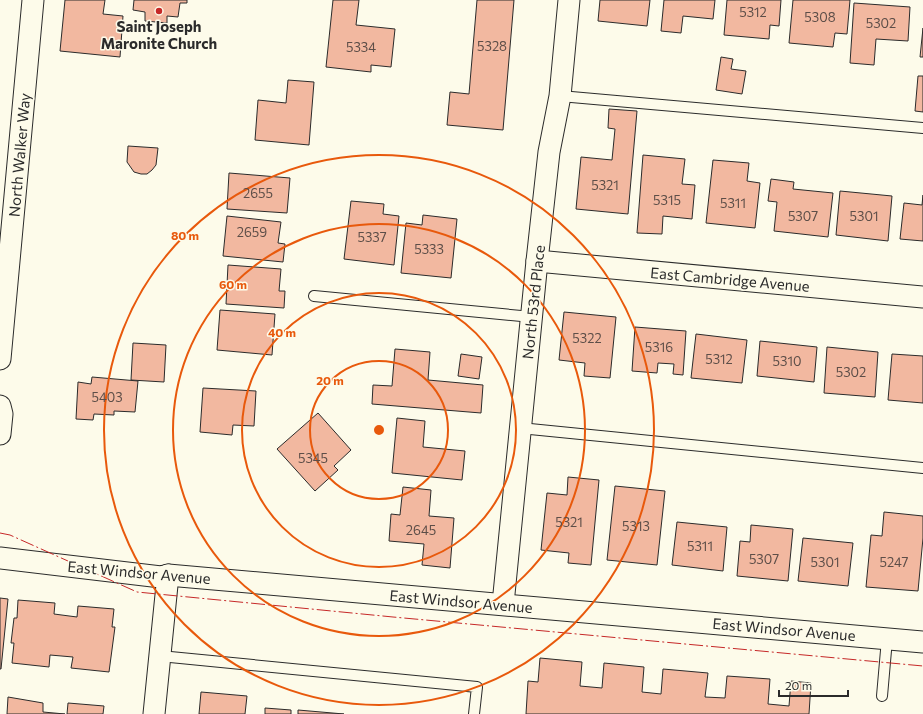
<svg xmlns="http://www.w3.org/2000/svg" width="923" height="714" font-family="Commissioner,sans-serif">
  <rect width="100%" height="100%" fill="#fdfbea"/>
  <g fill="#f2b8a0" stroke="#2b2b2b">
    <path d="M 65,0 L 105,0 L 103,14 L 123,16 L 120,57 L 60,51 Z"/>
    <path d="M 134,0 L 187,0 L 187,3 L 180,3 L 178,17 L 167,16 L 167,23 L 145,21 L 145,12 L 133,10 Z"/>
    <path d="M 333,0 L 359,0 L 356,25 L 395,29 L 391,67 L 371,65 L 371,72 L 326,67 Z"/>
    <path d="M 477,0 L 514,0 L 503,130 L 447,125 L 450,92 L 469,94 Z"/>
    <path d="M 600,0 L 650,0 L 647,26 L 598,21 Z"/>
    <path d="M 664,0 L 715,0 L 713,19 L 683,16 L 681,33 L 661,31 Z"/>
    <path d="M 727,0 L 781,0 L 779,26 L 770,25 L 769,39 L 724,35 Z"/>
    <path d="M 793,0 L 850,0 L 847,34 L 835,33 L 833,47 L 789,43 Z"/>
    <path d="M 854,3 L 910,7 L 908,41 L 876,39 L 874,65 L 850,63 Z"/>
    <path d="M 923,28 L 923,57 L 920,57 Z"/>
    <path d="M 721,57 L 733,59 L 731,69 L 746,71 L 742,94 L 716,90 Z"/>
    <path d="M 918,76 L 923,76 L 923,112 L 915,111 Z"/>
    <path d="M 288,80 L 314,82 L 309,145 L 255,140 L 258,100 L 286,103 Z"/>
    <path d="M 609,109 L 637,111 L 628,214 L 576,209 L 581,157 L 612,160 L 615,129 L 608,128 Z"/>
    <path d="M 128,146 L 158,148 L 156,165 L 152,170 L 147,174 L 141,174 L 134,172 L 127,162 Z"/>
    <path d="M 643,155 L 685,159 L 682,184 L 695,185 L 692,219 L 663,216 L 662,234 L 637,233 Z"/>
    <path d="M 713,160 L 749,163 L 747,181 L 760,183 L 755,228 L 706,223 Z"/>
    <path d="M 229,173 L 290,178 L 287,213 L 227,209 Z"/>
    <path d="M 771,179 L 794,182 L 793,189 L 833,193 L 828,237 L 774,231 L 777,202 L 768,201 Z"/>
    <path d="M 840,191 L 892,196 L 888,241 L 836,235 Z"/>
    <path d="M 923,195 L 923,241 L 900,239 L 904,203 L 922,205 Z"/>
    <path d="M 351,201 L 384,204 L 383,214 L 399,216 L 394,265 L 344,259 Z"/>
    <path d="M 423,215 L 457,219 L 451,278 L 401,273 L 406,223 L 422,225 Z"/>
    <path d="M 227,216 L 281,222 L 278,243 L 285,244 L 283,262 L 223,256 Z"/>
    <path d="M 228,265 L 281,269 L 279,291 L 285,291 L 284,308 L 226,304 Z"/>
    <path d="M 220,310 L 275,314 L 272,355 L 217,350 Z"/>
    <path d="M 564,312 L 616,317 L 610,378 L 584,376 L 585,363 L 559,360 Z"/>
    <path d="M 635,327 L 686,331 L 683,375 L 673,374 L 674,364 L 658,363 L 657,373 L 632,371 Z"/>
    <path d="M 696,334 L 747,340 L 742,383 L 691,378 Z"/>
    <path d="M 760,341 L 817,347 L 814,382 L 757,376 Z"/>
    <path d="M 133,343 L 166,345 L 164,382 L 131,380 Z"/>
    <path d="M 827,347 L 878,352 L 875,397 L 824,393 Z"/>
    <path d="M 395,349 L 430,352 L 428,380 L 483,385 L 481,413 L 372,404 L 373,385 L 392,386 Z"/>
    <path d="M 461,354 L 482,357 L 479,379 L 458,376 Z"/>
    <path d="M 892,354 L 923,356 L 923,403 L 888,400 Z"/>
    <path d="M 92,377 L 138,381 L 135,412 L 114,411 L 114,415 L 94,414 L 93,420 L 76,419 L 78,382 L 91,384 Z"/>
    <path d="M 203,388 L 256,391 L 254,426 L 233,425 L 232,435 L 200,432 Z"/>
    <path d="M 318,413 L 351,450 L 334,466 L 338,470 L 315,491 L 277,449 Z"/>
    <path d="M 397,418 L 425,421 L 423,447 L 465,451 L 462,480 L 392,473 Z"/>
    <path d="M 568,477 L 599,480 L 591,565 L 568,563 L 569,553 L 541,550 L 547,493 L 567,495 Z"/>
    <path d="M 615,486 L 665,491 L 657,565 L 607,560 Z"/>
    <path d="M 403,487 L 431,490 L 429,516 L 454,518 L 450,568 L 422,565 L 424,544 L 389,541 L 391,514 L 400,515 Z"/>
    <path d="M 884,512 L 923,516 L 923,538 L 918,591 L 866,587 L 871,535 L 882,536 Z"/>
    <path d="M 677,522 L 727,527 L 723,571 L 672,565 Z"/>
    <path d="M 751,525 L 793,529 L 788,581 L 737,576 L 740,541 L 750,542 Z"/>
    <path d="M 803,538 L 853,543 L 848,586 L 798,581 Z"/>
    <path d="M 0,598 L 8,599 L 1,669 L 0,669 Z"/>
    <path d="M 18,600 L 55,603 L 54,614 L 77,617 L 78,606 L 114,609 L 112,627 L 115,627 L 109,672 L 71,668 L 73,657 L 50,655 L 49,667 L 12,663 L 14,643 L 11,643 L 14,618 L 17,618 Z"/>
    <path d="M 540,658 L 582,662 L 580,686 L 602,688 L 604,663 L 644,667 L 642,692 L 661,694 L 663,669 L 708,673 L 705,697 L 725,698 L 727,676 L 770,679 L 768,704 L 789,706 L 791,681 L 811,683 L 809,714 L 526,714 L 528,681 L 538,682 Z"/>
    <path d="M 201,692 L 247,696 L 245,714 L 199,714 Z"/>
    <path d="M 8,697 L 43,703 L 43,712 L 65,714 L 7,714 Z"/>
    <path d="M 68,703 L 104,706 L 103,714 L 67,714 Z"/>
    <path d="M 265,708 L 291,710 L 291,714 L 265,714 Z"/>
    <path d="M 298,710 L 344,714 L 298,714 Z"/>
  </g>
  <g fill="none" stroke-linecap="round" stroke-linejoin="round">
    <g stroke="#2b2b2b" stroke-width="12">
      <g id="service">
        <path d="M 560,96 L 923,128"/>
        <path d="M 314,296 L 532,317"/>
        <path d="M 520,428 L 923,468"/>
        <path d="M 160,656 L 477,687 L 474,714"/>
        <path d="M 882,696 L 887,639"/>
      </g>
    </g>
    <g stroke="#2b2b2b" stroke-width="23">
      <g id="minor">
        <path d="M 537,261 L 923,297"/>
        <path d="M 0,359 L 33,0"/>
        <path d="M 0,406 L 2,414 L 0,434"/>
        <path d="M 0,558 L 161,577 L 168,575 L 923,642"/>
        <path d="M 503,604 L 537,261 L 549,152 L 560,96 L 569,0"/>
        <path d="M 154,714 L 168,575"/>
      </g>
    </g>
    <use href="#service" stroke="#fdfbea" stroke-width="10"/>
    <use href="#minor" stroke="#fdfbea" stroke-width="21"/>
    <path stroke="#c62828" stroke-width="1" stroke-dasharray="14 3 2 3" stroke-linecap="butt" d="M 0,533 L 10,535 L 137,592 L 393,617 L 923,666"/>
  </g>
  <g fill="none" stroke="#e8590c" stroke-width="2">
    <circle cx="379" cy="430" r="69"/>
    <circle cx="379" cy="430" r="137"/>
    <circle cx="379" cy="430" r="206"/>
    <circle cx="379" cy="430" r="275"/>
  </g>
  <circle fill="#c62828" stroke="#fdfbea" stroke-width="1.5" cx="159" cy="11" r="4"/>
  <g text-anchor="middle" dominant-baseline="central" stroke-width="3" stroke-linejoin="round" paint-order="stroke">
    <g font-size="13" fill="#5d4e48">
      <text x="753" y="12">5312</text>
      <text x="820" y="17">5308</text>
      <text x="881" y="23">5302</text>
      <text x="492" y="46">5328</text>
      <text x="361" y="47">5334</text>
      <text x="605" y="185">5321</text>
      <text x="258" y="193">2655</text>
      <text x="667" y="200">5315</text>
      <text x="733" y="203">5311</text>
      <text x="803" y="216">5307</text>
      <text x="864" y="216">5301</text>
      <text x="252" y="232">2659</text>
      <text x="372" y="237">5337</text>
      <text x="429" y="249">5333</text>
      <text x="587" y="338">5322</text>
      <text x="659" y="347">5316</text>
      <text x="719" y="359">5312</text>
      <text x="787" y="361">5310</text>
      <text x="851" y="372">5302</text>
      <text x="107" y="397">5403</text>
      <text x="313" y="458">5345</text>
      <text x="569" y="522">5321</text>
      <text x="636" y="526">5313</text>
      <text x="421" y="530">2645</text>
      <text x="700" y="546">5311</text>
      <text x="764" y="559">5307</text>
      <text x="825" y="562">5301</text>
      <text x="894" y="562">5247</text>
    </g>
    <g font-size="15" font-weight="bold" fill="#2b2b2b" stroke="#fdfbea">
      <text x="159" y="26">Saint Joseph<tspan x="159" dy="17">Maronite Church</tspan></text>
    </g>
    <g font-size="15" fill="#2b2b2b" stroke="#fdfbea">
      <text transform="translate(19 155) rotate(-85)">North Walker Way</text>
      <text transform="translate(730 279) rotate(5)">East Cambridge Avenue</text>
      <text transform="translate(533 302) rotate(-84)">North 53rd Place</text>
      <text transform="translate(139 572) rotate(5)">East Windsor Avenue</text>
      <text transform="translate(461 601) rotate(5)">East Windsor Avenue</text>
      <text transform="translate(784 629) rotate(5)">East Windsor Avenue</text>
    </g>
  </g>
  <circle cx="379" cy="430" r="6" fill="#e8590c" stroke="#fdfbea" stroke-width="2"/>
  <g font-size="12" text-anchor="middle" font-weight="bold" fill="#e8590c" stroke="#fdfbea" stroke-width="3" stroke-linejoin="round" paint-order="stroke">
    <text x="185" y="240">80 m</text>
    <text x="233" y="289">60 m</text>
    <text x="282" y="337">40 m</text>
    <text x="330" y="385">20 m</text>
  </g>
  <path d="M779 690v6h69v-6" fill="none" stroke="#2b2b2b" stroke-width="2"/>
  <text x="785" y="690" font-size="12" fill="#2b2b2b" stroke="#fdfbea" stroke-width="3" paint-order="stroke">20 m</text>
</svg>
